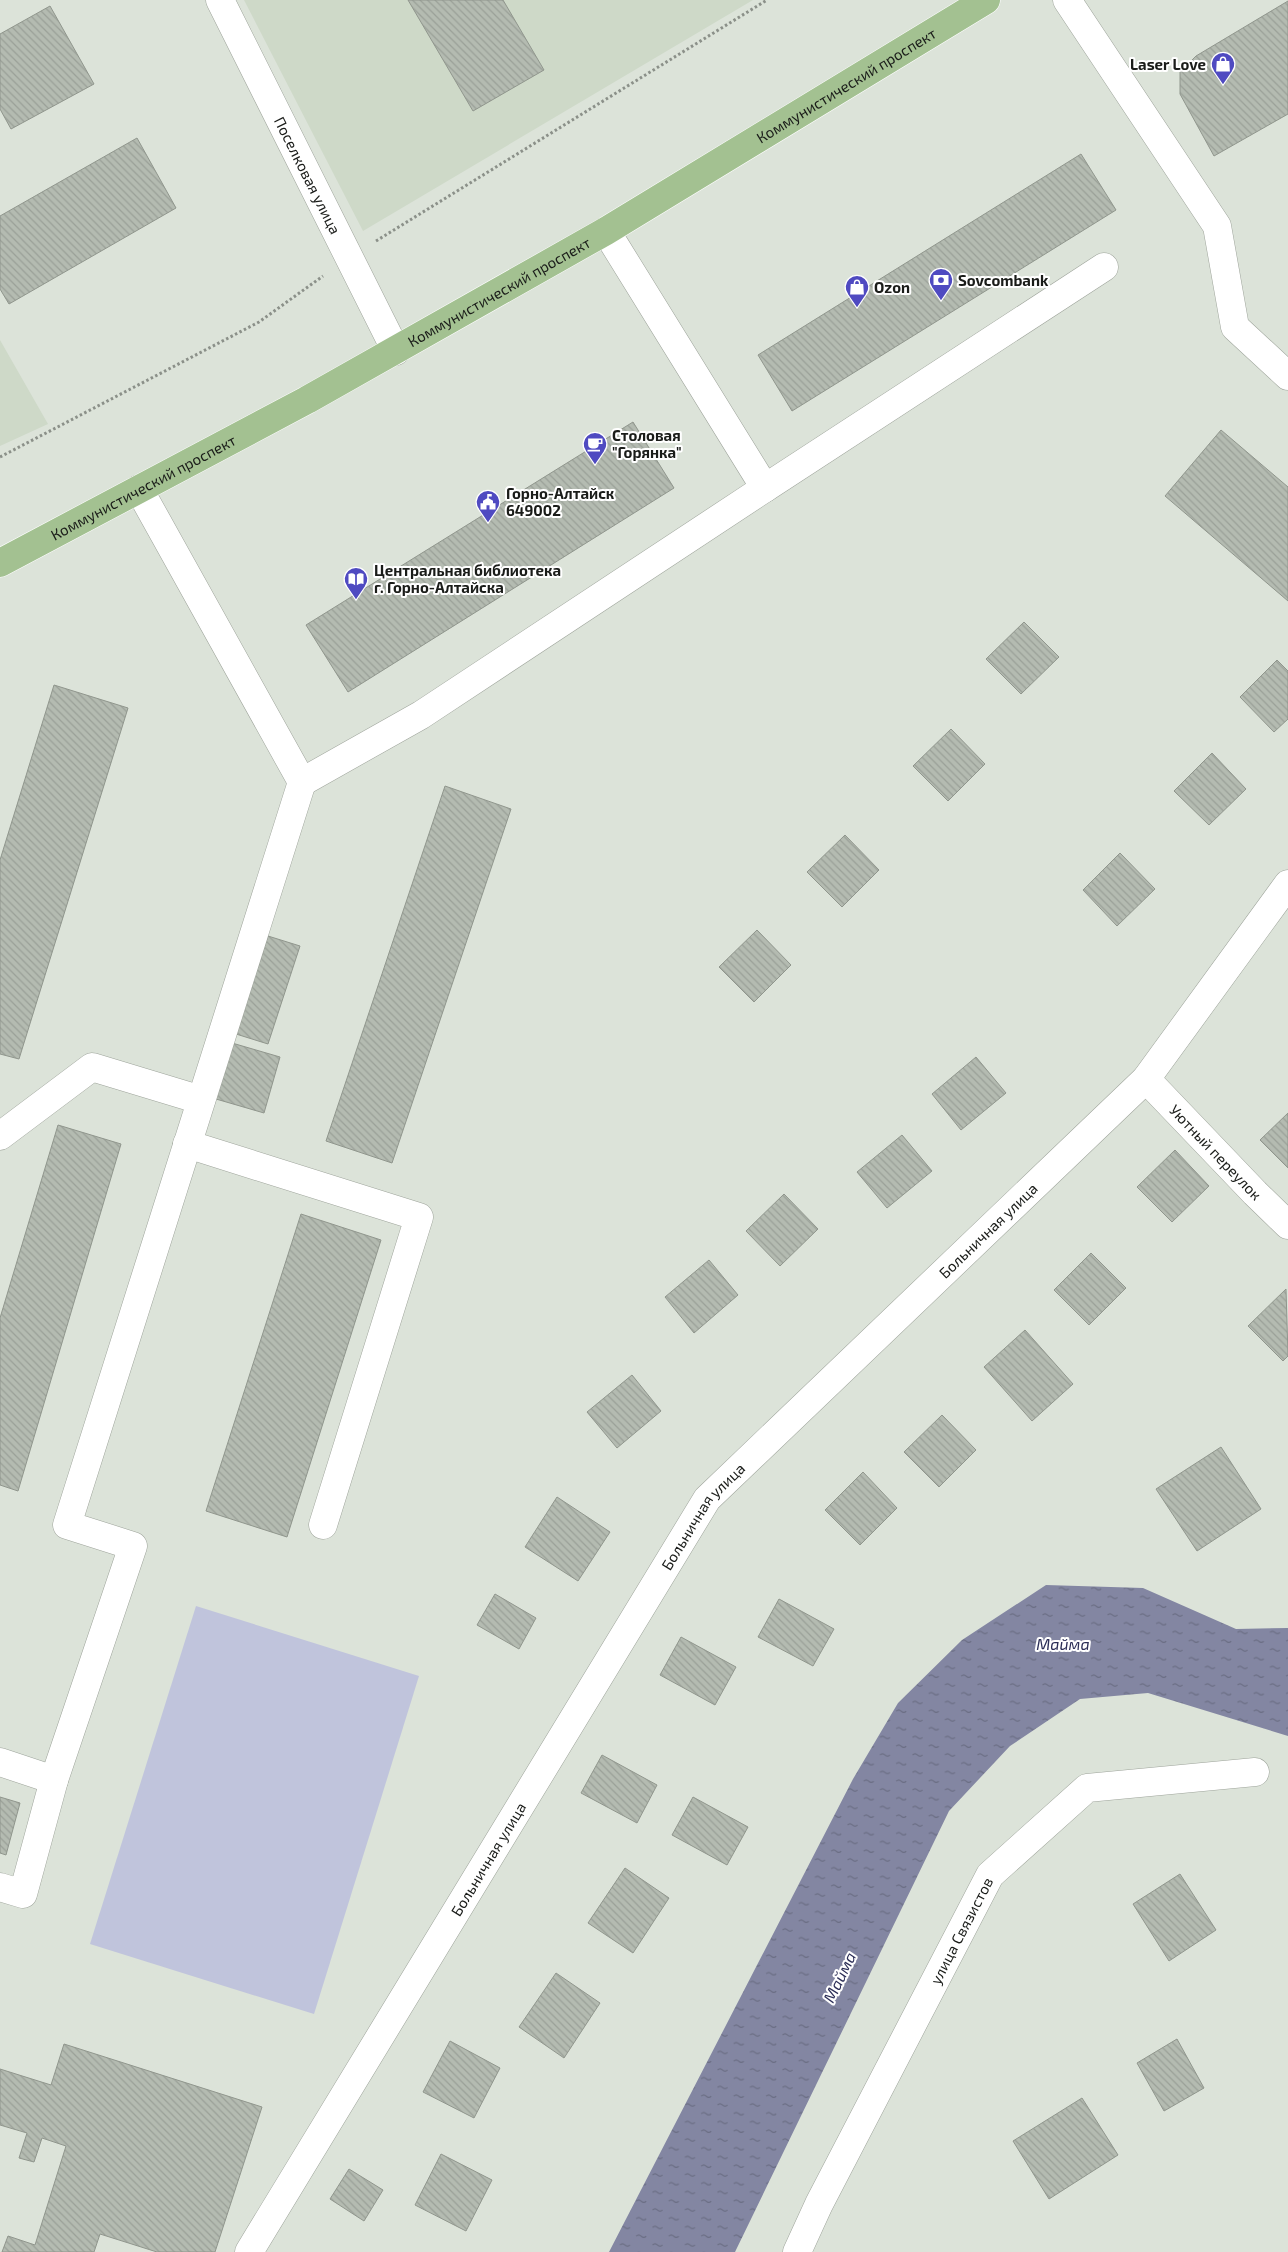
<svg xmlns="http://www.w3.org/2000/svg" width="1288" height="2252" font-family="'Exo 2',sans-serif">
  <defs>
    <pattern id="water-ripples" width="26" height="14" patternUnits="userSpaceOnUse" patternTransform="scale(1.25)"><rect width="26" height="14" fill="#8386a2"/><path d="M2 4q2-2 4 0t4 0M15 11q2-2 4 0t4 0" fill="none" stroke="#6a6d83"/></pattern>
    <pattern id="building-back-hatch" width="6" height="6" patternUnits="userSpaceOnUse" patternTransform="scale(1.25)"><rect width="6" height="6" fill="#b4bbb1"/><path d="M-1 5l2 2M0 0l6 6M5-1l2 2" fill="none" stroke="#9aa098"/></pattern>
  </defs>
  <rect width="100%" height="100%" fill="#dce3d9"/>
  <g fill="#ced9c8">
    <path d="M 244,0 L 753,0 L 363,231 Z"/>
    <path d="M 0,340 L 48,424 L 0,446 Z"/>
  </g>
  <path fill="#c0c4dc" d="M 196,1606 L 419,1676 L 314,2014 L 90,1944 Z"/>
  <path fill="url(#water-ripples)" d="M 1046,1585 L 1143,1588 L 1236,1629 L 1288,1628 L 1288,1736 L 1148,1693 L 1080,1699 L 1010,1746 L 949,1811 L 735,2252 L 609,2252 L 853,1779 L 898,1703 L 962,1640 Z"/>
  <g fill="url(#building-back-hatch)" stroke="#90968d">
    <path d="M 408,0 L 503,0 L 544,70 L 473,111 Z"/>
    <path d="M 1288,1 L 1288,114 L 1214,156 L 1180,94 L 1180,72 L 1196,56 Z"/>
    <path d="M 50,6 L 94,84 L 11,129 L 0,109 L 0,34 Z"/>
    <path d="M 137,138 L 176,208 L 9,304 L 0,289 L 0,216 Z"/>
    <path d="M 1081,154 L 1116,210 L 792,411 L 758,355 Z"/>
    <path d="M 633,422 L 674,488 L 348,692 L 306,625 Z"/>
    <path d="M 1221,430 L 1288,487 L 1288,601 L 1165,496 Z"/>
    <path d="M 1024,622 L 1059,657 L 1021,694 L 986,659 Z"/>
    <path d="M 1277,660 L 1288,671 L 1288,719 L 1274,732 L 1240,697 Z"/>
    <path d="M 54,685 L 128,708 L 19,1059 L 0,1054 L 0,860 Z"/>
    <path d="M 951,729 L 985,764 L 948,801 L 913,766 Z"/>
    <path d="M 1212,753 L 1246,789 L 1209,825 L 1174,791 Z"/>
    <path d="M 445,786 L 511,809 L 392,1163 L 326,1141 Z"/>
    <path d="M 845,835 L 879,870 L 842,907 L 807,872 Z"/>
    <path d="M 1120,853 L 1155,889 L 1117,926 L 1083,890 Z"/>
    <path d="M 757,930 L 791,965 L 754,1002 L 719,967 Z"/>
    <path d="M 268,936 L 300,946 L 268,1044 L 236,1034 Z"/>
    <path d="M 232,1043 L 280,1057 L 264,1113 L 216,1099 Z"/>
    <path d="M 976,1057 L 1006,1093 L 961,1130 L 932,1094 Z"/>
    <path d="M 1288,1113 L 1288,1168 L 1260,1140 Z"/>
    <path d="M 58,1125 L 121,1144 L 18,1491 L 0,1485 L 0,1318 Z"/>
    <path d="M 902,1135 L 932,1171 L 887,1208 L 857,1172 Z"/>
    <path d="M 1175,1150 L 1209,1186 L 1172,1222 L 1137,1187 Z"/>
    <path d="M 784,1194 L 818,1229 L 780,1266 L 746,1231 Z"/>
    <path d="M 301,1214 L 381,1240 L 287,1537 L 206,1511 Z"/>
    <path d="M 1091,1253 L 1126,1288 L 1089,1325 L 1054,1290 Z"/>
    <path d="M 709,1260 L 738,1295 L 694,1333 L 665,1297 Z"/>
    <path d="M 1286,1289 L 1288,1356 L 1283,1361 L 1248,1326 Z"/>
    <path d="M 1025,1330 L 1073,1384 L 1032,1421 L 984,1367 Z"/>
    <path d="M 632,1375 L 661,1411 L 617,1448 L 587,1412 Z"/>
    <path d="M 942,1415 L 976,1450 L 939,1487 L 904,1452 Z"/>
    <path d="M 1221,1447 L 1261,1509 L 1197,1551 L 1156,1489 Z"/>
    <path d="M 863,1472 L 897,1508 L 860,1545 L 825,1510 Z"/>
    <path d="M 557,1497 L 610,1532 L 578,1581 L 525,1547 Z"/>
    <path d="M 495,1594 L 536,1618 L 519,1649 L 477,1625 Z"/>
    <path d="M 779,1599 L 834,1629 L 813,1666 L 758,1637 Z"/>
    <path d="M 681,1637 L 736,1667 L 715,1705 L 660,1675 Z"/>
    <path d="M 602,1755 L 657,1785 L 637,1823 L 581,1793 Z"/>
    <path d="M 0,1797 L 20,1803 L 6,1855 L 0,1853 Z"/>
    <path d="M 693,1797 L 748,1827 L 727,1865 L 672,1835 Z"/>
    <path d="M 625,1868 L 669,1898 L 633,1953 L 588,1923 Z"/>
    <path d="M 1180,1874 L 1216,1930 L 1169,1961 L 1133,1904 Z"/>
    <path d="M 556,1973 L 600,2003 L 564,2058 L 519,2027 Z"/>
    <path d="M 1177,2039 L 1204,2088 L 1164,2111 L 1137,2063 Z"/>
    <path d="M 450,2041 L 500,2068 L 474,2118 L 423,2092 Z"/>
    <path d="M 64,2044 L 262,2107 L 215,2252 L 157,2252 L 100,2234 L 94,2252 L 2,2252 L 8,2236 L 35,2245 L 66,2146 L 42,2138 L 34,2162 L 19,2158 L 27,2133 L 0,2125 L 0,2069 L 51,2085 Z"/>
    <path d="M 1082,2098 L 1118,2155 L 1049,2199 L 1013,2141 Z"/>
    <path d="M 441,2154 L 492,2180 L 466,2231 L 415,2205 Z"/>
    <path d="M 349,2169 L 383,2190 L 364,2221 L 330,2199 Z"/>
  </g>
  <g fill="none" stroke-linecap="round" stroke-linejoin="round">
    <g stroke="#9ea49b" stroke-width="29">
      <g id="minor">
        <path id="s1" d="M 220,0 L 396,351"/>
        <path d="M 1067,0 L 1217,226 L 1235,327 L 1288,376"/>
        <path d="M 765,488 L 1104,267"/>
        <path d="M 302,782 L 421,715 L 765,488 L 606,231"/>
        <path id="s2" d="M 1146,1079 L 1255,1193 L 1288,1225"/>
        <path d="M 0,1136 L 92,1067 L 201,1100"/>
        <path d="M 187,1144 L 419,1217 L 323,1525"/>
        <path d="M 0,1762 L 54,1780"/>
        <path d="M 0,1887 L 23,1894 L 54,1780 L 133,1546 L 67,1525 L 302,782 L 139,489"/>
        <path id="s3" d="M 249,2252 L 707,1499 L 1146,1079 L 1288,884"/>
        <path id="s4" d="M 797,2252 L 819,2204 L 990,1875 L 1087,1788 L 1255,1772"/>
      </g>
    </g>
    <g stroke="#fff" stroke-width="29">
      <g id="major">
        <path id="s5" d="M 0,563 L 307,400 L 606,231 L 986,0"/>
      </g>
    </g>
    <g stroke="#8b9089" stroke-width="3" stroke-dasharray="2.5 2.5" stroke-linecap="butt">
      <path d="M 376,241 L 767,0"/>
      <path d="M 0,457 L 259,322 L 323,276"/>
    </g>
    <use href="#minor" stroke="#fff" stroke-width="28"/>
    <use href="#major" stroke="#a3c191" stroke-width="28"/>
  </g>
  <defs>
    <g id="shop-pin" transform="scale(1.25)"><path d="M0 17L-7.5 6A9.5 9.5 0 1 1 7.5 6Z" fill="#4f4ac1" stroke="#fff"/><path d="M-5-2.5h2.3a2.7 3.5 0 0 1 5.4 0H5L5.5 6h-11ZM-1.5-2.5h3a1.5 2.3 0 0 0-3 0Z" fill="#fff"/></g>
    <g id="bank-pin" transform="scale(1.25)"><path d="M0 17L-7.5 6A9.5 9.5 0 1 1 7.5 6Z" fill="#4f4ac1" stroke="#fff"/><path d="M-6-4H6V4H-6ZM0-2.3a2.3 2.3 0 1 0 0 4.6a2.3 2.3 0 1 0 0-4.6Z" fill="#fff"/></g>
    <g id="cafe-pin" transform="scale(1.25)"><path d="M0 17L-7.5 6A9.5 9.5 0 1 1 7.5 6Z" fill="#4f4ac1" stroke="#fff"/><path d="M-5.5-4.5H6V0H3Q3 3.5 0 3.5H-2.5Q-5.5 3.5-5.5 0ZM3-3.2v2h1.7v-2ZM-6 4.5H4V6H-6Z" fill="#fff"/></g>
    <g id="civic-pin" transform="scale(1.25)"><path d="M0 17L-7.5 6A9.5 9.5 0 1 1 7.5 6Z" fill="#4f4ac1" stroke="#fff"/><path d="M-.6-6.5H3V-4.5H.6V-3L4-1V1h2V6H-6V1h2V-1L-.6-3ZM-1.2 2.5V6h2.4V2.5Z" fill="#fff"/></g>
    <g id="library-pin" transform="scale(1.25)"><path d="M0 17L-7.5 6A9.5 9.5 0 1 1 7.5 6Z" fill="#4f4ac1" stroke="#fff"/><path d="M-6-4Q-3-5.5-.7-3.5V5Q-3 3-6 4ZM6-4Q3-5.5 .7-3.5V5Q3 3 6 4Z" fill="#fff"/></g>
  </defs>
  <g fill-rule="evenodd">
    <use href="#shop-pin" x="1223" y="64"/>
    <use href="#bank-pin" x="941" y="280"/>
    <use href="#shop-pin" x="857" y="287"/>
    <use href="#cafe-pin" x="595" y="444"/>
    <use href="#civic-pin" x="488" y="502"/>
    <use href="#library-pin" x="356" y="579"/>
  </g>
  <g text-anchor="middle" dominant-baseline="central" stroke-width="4" stroke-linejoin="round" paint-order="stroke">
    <g font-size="15" font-weight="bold" fill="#1a1c19" stroke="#fff" text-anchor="start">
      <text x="1206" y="64" text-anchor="end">Laser Love</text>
      <text x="958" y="280">Sovcombank</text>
      <text x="874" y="287">Ozon</text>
      <text x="612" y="435">Столовая<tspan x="612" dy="17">"Горянка"</tspan></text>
      <text x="506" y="493">Горно-Алтайск<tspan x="506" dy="17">649002</tspan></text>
      <text x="374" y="570">Центральная библиотека<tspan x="374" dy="17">г. Горно-Алтайска</tspan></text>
    </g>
    <g font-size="15" fill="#1a1c19" stroke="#fff">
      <text stroke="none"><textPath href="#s5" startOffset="972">Коммунистический проспект</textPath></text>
      <text stroke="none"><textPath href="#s1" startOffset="196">Поселковая улица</textPath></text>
      <text stroke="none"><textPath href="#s5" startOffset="568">Коммунистический проспект</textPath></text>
      <text stroke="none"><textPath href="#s5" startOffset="162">Коммунистический проспект</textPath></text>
      <text stroke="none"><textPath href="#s2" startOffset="101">Уютный переулок</textPath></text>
      <text stroke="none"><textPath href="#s3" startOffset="1270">Больничная улица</textPath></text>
      <text stroke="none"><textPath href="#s3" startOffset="865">Больничная улица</textPath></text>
      <text stroke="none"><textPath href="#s3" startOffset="460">Больничная улица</textPath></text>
      <text stroke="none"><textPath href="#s4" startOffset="361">улица Связистов</textPath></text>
    </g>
    <g font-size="16" font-style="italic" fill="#2c2e57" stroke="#fff">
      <text x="1063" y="1643">Майма</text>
      <text transform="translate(839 1977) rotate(-64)">Майма</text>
    </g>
  </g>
</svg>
